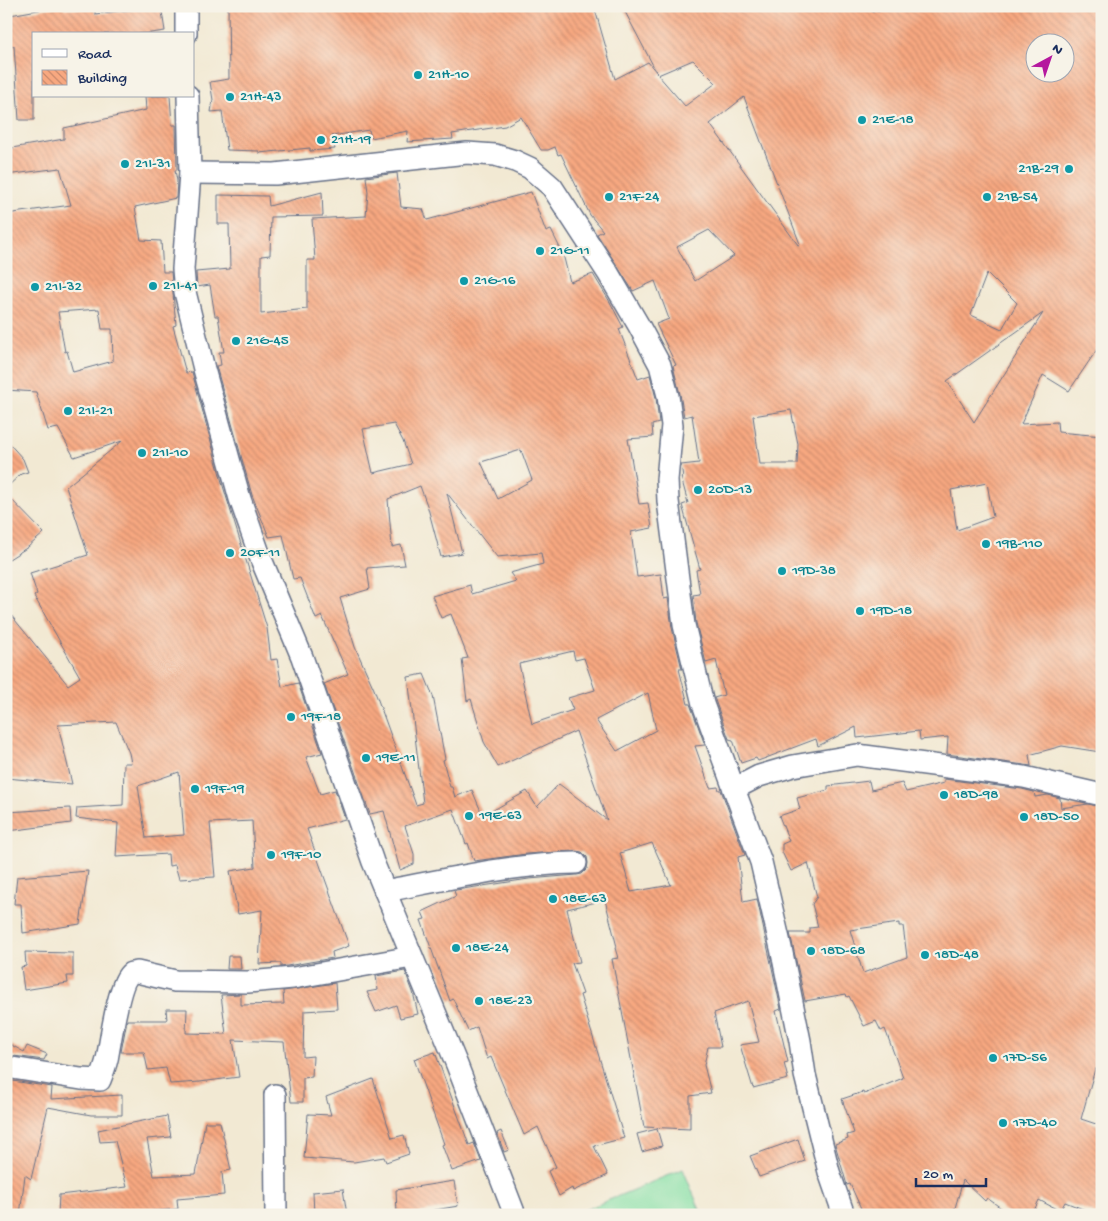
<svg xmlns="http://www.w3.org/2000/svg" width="1108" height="1221" font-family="'Gochi Hand',sans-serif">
  <defs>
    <pattern id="building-back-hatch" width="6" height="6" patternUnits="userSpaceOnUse" patternTransform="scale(1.25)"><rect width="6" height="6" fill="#f8a880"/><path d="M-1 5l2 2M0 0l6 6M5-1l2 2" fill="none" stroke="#c8896c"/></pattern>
  </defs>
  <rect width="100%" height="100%" fill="#f7f3e8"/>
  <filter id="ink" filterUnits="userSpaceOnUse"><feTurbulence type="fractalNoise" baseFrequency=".02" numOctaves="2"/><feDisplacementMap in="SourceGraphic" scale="10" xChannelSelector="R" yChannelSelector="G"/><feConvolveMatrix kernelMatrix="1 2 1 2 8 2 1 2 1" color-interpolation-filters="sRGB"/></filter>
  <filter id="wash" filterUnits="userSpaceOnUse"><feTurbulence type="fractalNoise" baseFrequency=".0096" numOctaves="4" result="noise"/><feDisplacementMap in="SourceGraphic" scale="20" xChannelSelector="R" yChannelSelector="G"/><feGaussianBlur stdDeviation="1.12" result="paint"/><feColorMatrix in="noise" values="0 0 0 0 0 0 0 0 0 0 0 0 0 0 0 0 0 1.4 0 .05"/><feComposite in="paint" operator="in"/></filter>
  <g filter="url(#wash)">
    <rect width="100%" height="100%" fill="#f2e9d3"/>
    <path fill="#85e0a6" stroke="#508882" d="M 683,1169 L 702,1215 L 573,1215 Z"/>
    <g id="blocks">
      <g fill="url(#building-back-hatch)" fill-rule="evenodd">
        <path d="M 60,6 L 64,6 L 65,9 L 95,8 L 95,14 L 161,6 L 165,31 L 144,34 L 34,34 L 34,120 L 19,120 L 14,46 L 8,46 L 10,15 Z"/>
        <path d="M 239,6 L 260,6 L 260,8 L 594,6 L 615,79 L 648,62 L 657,73 L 622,6 L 870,6 L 872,12 L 901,6 L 1102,6 L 1102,342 L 1069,391 L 1043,375 L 1021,424 L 1057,422 L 1058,432 L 1102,436 L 1102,742 L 1100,752 L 1062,746 L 1029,755 L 1031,766 L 947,754 L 948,737 L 920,740 L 919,731 L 857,738 L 856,727 L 818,746 L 816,739 L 758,761 L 756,758 L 741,763 L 733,740 L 729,739 L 715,700 L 714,698 L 724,695 L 716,660 L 706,663 L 696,623 L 693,595 L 700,594 L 696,570 L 700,569 L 682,505 L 688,503 L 681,477 L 683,477 L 681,465 L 699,463 L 692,415 L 684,417 L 680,394 L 673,366 L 676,365 L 656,324 L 669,319 L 655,281 L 633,291 L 597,234 L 603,231 L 590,215 L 561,154 L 558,155 L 555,147 L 548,150 L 541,150 L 521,117 L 505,126 L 452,134 L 453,139 L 407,142 L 408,131 L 371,138 L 369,130 L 332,136 L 335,149 L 310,151 L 310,148 L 259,153 L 259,151 L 227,150 L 222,111 L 211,112 L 213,100 L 210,82 L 229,79 L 228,7 ZM 1036,42 L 1066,42 L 1066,72 L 1036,72 ZM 693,60 L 716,83 L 685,106 L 658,75 ZM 744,97 L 800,244 L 798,245 L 710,124 ZM 709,230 L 734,256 L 695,281 L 677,247 ZM 987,273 L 1017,303 L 1002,329 L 971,315 ZM 1043,313 L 974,422 L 947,381 ZM 791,410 L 798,444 L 797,464 L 760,464 L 753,416 ZM 987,483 L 993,517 L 957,530 L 951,490 Z"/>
        <path d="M 145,96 L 170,96 L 172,125 L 176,125 L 177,170 L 175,170 L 177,181 L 176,198 L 135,207 L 141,240 L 161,241 L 163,272 L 171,272 L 176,325 L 173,326 L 186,373 L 192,372 L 223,486 L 267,628 L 271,660 L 277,659 L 282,687 L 298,683 L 322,753 L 306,757 L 320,794 L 335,790 L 345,819 L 307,829 L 349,946 L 332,952 L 333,958 L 281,967 L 281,963 L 259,964 L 262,910 L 238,914 L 230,871 L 255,867 L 252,821 L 210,823 L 215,877 L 179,879 L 175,865 L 169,866 L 168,854 L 116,857 L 118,823 L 76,818 L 77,808 L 123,805 L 124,763 L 131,763 L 129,753 L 116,722 L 58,725 L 72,784 L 6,778 L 6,609 L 68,685 L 80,677 L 34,596 L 37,594 L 30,573 L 88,555 L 66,487 L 122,441 L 74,457 L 58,428 L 48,430 L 36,392 L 6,390 L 6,214 L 71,205 L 60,168 L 6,175 L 6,149 L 64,139 L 64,128 L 146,110 ZM 99,309 L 102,329 L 112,329 L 113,361 L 73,372 L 67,351 L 65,352 L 58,312 ZM 179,772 L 184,835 L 146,838 L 138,786 Z"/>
        <path d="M 397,173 L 401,207 L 423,209 L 427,220 L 531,192 L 546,232 L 551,230 L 563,254 L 570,282 L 593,274 L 610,302 L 623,327 L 619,329 L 638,379 L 650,375 L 656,398 L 659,423 L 652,425 L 653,437 L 628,439 L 639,504 L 648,503 L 652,528 L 631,532 L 637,577 L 661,574 L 664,599 L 668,598 L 672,628 L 682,669 L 679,669 L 688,704 L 690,704 L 705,745 L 695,746 L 710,788 L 718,787 L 719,790 L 721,790 L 745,855 L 738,857 L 743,902 L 757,899 L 781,1009 L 776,1011 L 788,1062 L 784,1063 L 788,1079 L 753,1088 L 740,1045 L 759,1042 L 748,1001 L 714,1013 L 721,1047 L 708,1047 L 704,1065 L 711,1093 L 690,1096 L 690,1129 L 644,1127 L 612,959 L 618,958 L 615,948 L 617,947 L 605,900 L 567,909 L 580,962 L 572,963 L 583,994 L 580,995 L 624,1138 L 594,1146 L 608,1175 L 573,1191 L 572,1188 L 559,1196 L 548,1171 L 556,1167 L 538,1127 L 524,1135 L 491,1057 L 487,1059 L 477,1027 L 468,1031 L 453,999 L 450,1001 L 421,920 L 425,919 L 422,912 L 456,896 L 454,891 L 456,890 L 529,879 L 577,875 L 582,874 L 587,869 L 588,863 L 587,857 L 582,852 L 575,851 L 526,854 L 474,861 L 468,843 L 466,844 L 453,809 L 405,826 L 414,854 L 414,864 L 400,870 L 384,811 L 370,814 L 324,684 L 348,674 L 322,616 L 316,619 L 300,578 L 293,579 L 283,535 L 269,537 L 252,495 L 216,366 L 221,365 L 219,352 L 224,352 L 218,316 L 215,316 L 210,285 L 197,287 L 196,272 L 230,269 L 229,224 L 218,224 L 218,195 L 268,196 L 269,206 L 322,192 L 323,216 L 271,217 L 270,255 L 261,256 L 261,314 L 307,309 L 307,260 L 315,260 L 312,219 L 366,216 L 368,192 L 366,177 ZM 394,424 L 403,441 L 411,464 L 373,473 L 363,429 ZM 521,450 L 532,480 L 498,499 L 481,462 ZM 420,486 L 428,508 L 441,557 L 462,553 L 447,493 L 497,557 L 541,553 L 543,564 L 510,573 L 516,581 L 472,594 L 470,585 L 432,596 L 441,618 L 451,614 L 468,658 L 462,659 L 467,701 L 471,699 L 484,742 L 498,767 L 576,731 L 607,820 L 559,784 L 537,807 L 527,791 L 483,816 L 472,790 L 455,797 L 452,787 L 450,787 L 443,760 L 445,759 L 433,696 L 424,674 L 408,677 L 423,803 L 416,805 L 374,689 L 355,647 L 340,598 L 370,589 L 367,568 L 405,565 L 401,545 L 392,547 L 388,499 ZM 573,651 L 575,660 L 584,658 L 595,690 L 568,698 L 573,710 L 532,724 L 519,664 ZM 648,693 L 656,730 L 617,751 L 596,720 ZM 652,843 L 671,885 L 631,892 L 620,853 Z"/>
        <path d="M 6,440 L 23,459 L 28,472 L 21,474 L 6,488 Z"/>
        <path d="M 6,494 L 44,533 L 28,547 L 6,561 Z"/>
        <path d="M 944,779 L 1022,789 L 1034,792 L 1035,797 L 1048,795 L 1060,798 L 1061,808 L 1088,804 L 1102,807 L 1102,1070 L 1095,1069 L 1081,1119 L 1102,1126 L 1102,1204 L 1098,1215 L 1065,1202 L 1060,1211 L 1039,1200 L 1032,1215 L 1011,1215 L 987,1198 L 985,1201 L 963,1180 L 953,1215 L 864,1215 L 850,1184 L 847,1185 L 835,1144 L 848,1139 L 847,1135 L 854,1133 L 842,1099 L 863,1092 L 864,1094 L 903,1078 L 885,1029 L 881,1031 L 876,1021 L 864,1026 L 849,996 L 847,997 L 846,994 L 805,1001 L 790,933 L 810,933 L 810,928 L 818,927 L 812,904 L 817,897 L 808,863 L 791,871 L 782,852 L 782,844 L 789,841 L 779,816 L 800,809 L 797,798 L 828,790 L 828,786 L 869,781 L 871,790 L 902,783 L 906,792 L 944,783 ZM 899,923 L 899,926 L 903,926 L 907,957 L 863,973 L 850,930 Z"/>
        <path d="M 70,808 L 71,823 L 8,831 L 8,812 Z"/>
        <path d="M 88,871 L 80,924 L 23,933 L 21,904 L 14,904 L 17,877 Z"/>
        <path d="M 25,952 L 73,953 L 73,976 L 67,976 L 68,983 L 24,990 L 21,967 L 26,966 Z"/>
        <path d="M 228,956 L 240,956 L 241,969 L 227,969 Z"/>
        <path d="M 405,971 L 413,992 L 418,1014 L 400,1018 L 396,1005 L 376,1012 L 367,992 L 378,990 L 376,976 Z"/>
        <path d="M 335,983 L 337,1009 L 304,1011 L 303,1057 L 313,1056 L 312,1077 L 303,1078 L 303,1102 L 291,1102 L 284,1042 L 233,1040 L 239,1077 L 200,1082 L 170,1084 L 166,1068 L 148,1070 L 144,1052 L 121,1052 L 127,1020 L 167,1020 L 166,1009 L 187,1009 L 186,1033 L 226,1034 L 221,995 L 241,994 L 241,1005 L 284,1004 L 283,991 Z"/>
        <path d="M 6,1042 L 24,1052 L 27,1046 L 47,1054 L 44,1060 L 6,1055 Z"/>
        <path d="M 435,1052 L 469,1145 L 474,1143 L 481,1161 L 452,1171 L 442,1145 L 444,1144 L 414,1059 Z"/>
        <path d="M 373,1079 L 392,1138 L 404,1135 L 409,1154 L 386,1162 L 384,1157 L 354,1162 L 304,1158 L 308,1114 L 331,1115 L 326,1097 Z"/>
        <path d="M 6,1080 L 52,1087 L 51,1099 L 122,1095 L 122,1115 L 91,1115 L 48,1107 L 31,1179 L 25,1175 L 20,1215 L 6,1215 Z"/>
        <path d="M 167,1116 L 171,1137 L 147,1139 L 154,1176 L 196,1174 L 205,1122 L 220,1122 L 231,1170 L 222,1172 L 224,1195 L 177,1199 L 178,1209 L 123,1214 L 58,1215 L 59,1195 L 127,1187 L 115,1141 L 100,1142 L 98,1130 Z"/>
        <path d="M 657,1129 L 662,1146 L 642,1152 L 637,1134 Z"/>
        <path d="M 501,1131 L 509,1150 L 504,1152 L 497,1133 Z"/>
        <path d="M 798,1139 L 805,1161 L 759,1177 L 750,1156 Z"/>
        <path d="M 454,1181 L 458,1206 L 407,1215 L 397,1214 L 396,1190 Z"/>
        <path d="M 343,1189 L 347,1215 L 314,1215 L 313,1192 Z"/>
      </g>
    </g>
  </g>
  <g filter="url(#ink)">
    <use href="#blocks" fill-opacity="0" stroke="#667087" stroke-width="1"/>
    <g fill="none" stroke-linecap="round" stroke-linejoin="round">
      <g stroke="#667087" stroke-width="24">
        <g id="street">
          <path d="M 186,6 L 186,34"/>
          <path d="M 188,96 L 190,173 L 183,269 L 185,292 L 204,369 L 240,499 L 261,559 L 302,657 L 373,862 L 457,1065 L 515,1215"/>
          <path d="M 190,173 L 275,174 L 467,153 L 495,155 L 515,161 L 530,168 L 552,187 L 608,273 L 639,326 L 660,365 L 668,396 L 672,425 L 667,480 L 668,501 L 684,625 L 703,704 L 734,789 L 759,776 L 793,766 L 857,755 L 1024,777 L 1102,795"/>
          <path d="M 734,789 L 761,862 L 781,948 L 800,1041 L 805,1075 L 829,1172 L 844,1215"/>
          <path d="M 385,891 C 448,879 512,864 576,863"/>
          <path d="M 6,1067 L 81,1079 L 100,1080 C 103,1072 107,1063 108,1054 C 111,1038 119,981 131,973 L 137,972 L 175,981 L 248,982 L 293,978 L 412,957"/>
          <path d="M 275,1095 L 276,1215"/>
        </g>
      </g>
      <use href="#street" stroke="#fff" stroke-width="21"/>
    </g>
  </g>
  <g fill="#0f9aa8" stroke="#f7f3e8" stroke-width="2">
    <circle cx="418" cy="75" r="5"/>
    <circle cx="230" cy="97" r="5"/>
    <circle cx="862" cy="120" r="5"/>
    <circle cx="321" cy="140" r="5"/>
    <circle cx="125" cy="164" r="5"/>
    <circle cx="1069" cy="169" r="5"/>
    <circle cx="609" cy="197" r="5"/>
    <circle cx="987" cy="197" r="5"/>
    <circle cx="540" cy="251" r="5"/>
    <circle cx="464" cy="281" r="5"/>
    <circle cx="153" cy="286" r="5"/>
    <circle cx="35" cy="287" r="5"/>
    <circle cx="236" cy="341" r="5"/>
    <circle cx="68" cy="411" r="5"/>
    <circle cx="142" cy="453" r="5"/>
    <circle cx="698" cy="490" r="5"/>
    <circle cx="986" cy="544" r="5"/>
    <circle cx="230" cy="553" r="5"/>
    <circle cx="782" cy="571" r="5"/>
    <circle cx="860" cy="611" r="5"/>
    <circle cx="291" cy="717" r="5"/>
    <circle cx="366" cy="758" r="5"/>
    <circle cx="195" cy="789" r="5"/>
    <circle cx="944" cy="795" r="5"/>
    <circle cx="469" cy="816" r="5"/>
    <circle cx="1024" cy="817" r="5"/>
    <circle cx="271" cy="855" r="5"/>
    <circle cx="553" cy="899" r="5"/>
    <circle cx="456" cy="948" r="5"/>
    <circle cx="811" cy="951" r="5"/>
    <circle cx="925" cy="955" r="5"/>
    <circle cx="479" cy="1001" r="5"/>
    <circle cx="993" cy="1058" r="5"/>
    <circle cx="1003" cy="1123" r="5"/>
  </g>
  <g text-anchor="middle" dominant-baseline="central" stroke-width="4.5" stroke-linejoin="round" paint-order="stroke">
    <g font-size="15" fill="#0d838f" stroke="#f7f3e8" text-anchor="start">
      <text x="428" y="75">21H-10</text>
      <text x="240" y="97">21H-43</text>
      <text x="872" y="120">21E-18</text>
      <text x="331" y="140">21H-19</text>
      <text x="135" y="164">21I-31</text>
      <text x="1059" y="169" text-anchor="end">21B-29</text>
      <text x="619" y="197">21F-24</text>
      <text x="997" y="197">21B-54</text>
      <text x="550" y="251">21G-11</text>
      <text x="474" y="281">21G-16</text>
      <text x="163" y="286">21I-41</text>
      <text x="45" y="287">21I-32</text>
      <text x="246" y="341">21G-45</text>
      <text x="78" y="411">21I-21</text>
      <text x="152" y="453">21I-10</text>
      <text x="708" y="490">20D-13</text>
      <text x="996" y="544">19B-110</text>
      <text x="240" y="553">20F-11</text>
      <text x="792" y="571">19D-38</text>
      <text x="870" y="611">19D-18</text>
      <text x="301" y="717">19F-18</text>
      <text x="376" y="758">19E-11</text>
      <text x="205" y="789">19F-19</text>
      <text x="954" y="795">18D-98</text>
      <text x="479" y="816">19E-63</text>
      <text x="1034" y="817">18D-50</text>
      <text x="281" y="855">19F-10</text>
      <text x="563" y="899">18E-63</text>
      <text x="466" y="948">18E-24</text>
      <text x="821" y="951">18D-68</text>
      <text x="935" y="955">18D-48</text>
      <text x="489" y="1001">18E-23</text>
      <text x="1003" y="1058">17D-56</text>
      <text x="1013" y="1123">17D-40</text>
    </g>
  </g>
  <rect width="1108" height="1221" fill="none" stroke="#f7f3e8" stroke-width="25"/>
  <rect x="32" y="32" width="162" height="65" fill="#f7f3e8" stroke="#9fa5b1"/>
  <rect x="42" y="49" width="25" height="8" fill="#ffffff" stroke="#9fa5b1"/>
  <text x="78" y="58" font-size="15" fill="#1b2f5e">Road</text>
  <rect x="42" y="70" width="25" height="15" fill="url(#building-back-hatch)" stroke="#9fa5b1"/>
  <text x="78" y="82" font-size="15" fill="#1b2f5e">Building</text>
  <g transform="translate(1050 58) rotate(40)"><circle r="24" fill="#f7f3e8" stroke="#9fa5b1"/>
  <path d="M0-4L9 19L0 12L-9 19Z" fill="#b5179e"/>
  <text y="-8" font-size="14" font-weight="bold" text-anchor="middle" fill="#1b2f5e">N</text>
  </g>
  <path d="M916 1178v8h70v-8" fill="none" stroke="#1b2f5e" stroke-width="2.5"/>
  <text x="923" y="1178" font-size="15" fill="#1b2f5e" stroke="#f7f3e8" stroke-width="4" paint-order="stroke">20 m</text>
</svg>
